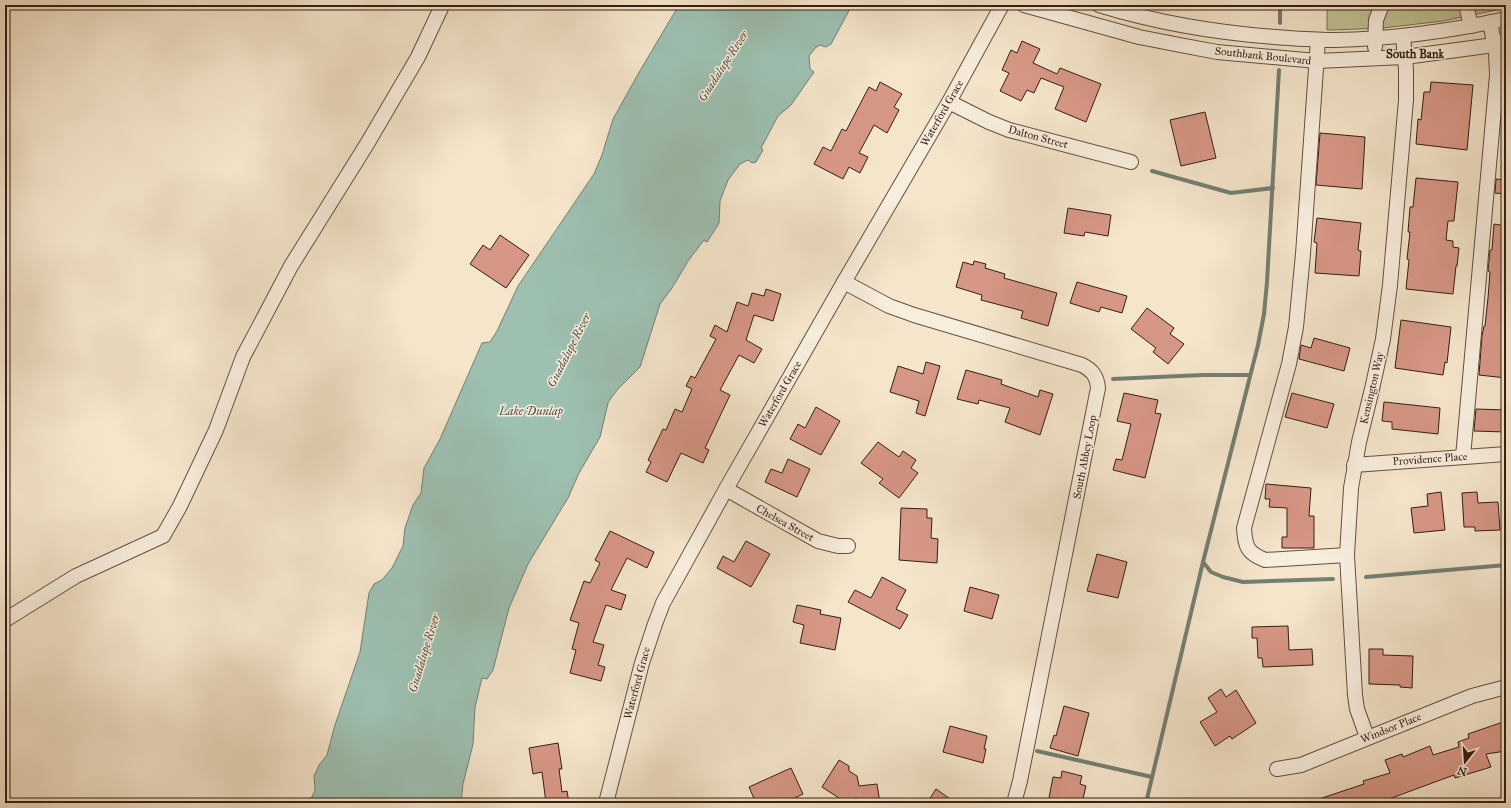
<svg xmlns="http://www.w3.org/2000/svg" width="1511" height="808" font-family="'IM FELL Great Primer',serif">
  <rect width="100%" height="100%" fill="#f5e5cb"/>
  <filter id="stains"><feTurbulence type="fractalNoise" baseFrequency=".005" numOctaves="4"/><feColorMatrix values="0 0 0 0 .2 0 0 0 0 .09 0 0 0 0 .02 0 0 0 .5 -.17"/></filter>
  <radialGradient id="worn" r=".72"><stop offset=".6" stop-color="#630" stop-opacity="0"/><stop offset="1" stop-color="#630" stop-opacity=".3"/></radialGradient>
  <path fill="#c0c395" stroke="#7a7054" d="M 1327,5 L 1506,5 L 1506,8 L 1443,21 L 1383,28 L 1334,30 L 1327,30 Z"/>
  <path fill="#9dc0b1" stroke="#737f72" d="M 679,5 L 852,5 L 831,44 L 826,47 L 820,45 L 815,48 L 809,56 L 810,69 L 814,72 L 791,105 L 778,116 L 761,148 L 763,150 L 756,162 L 752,163 L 748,160 L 740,164 L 728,180 L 720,201 L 719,223 L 707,242 L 704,240 L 688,261 L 672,288 L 660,304 L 640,367 L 618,389 L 611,398 L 608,403 L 600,437 L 579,473 L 568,498 L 528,564 L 509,608 L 493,670 L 487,679 L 482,678 L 475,707 L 473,744 L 463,784 L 461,803 L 303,803 L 312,797 L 315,790 L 314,776 L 319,765 L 327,755 L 335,725 L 360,652 L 369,593 L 374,584 L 382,580 L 392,568 L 403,546 L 405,528 L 413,505 L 421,493 L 424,468 L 440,439 L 482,343 L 490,342 L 497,331 L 518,286 L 594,174 L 602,155 L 613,119 L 641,69 Z"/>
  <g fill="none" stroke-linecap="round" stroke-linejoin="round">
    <g stroke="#737f72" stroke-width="4">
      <path d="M 1280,23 L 1280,5"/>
      <path d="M 1152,171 L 1231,193 L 1273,188"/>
      <path d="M 1113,379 L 1203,375 L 1250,375"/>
      <path d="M 1203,562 L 1211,572 L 1223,577 L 1243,582 L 1333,579"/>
      <path d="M 1366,577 L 1506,565"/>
      <path d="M 1037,751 L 1152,777"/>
      <path d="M 1146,803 L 1203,562 L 1258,345 L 1264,314 L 1267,282 L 1279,70"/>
    </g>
  </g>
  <g fill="#d79786" stroke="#341e13">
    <path d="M 1022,41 L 1040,49 L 1033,63 L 1057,74 L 1060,68 L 1101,84 L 1086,122 L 1055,109 L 1064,87 L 1041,78 L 1034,93 L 1027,90 L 1021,101 L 1000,91 L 1009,73 L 1002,70 L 1011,50 L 1017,53 Z"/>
    <path d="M 880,82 L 902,94 L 894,107 L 899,110 L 887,133 L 874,125 L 859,153 L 868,157 L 860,173 L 849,167 L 843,179 L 814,164 L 823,147 L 831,151 L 842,129 L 846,131 L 869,87 L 876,91 Z"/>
    <path d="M 1431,82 L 1473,85 L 1467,150 L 1416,144 L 1418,119 L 1421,120 L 1424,92 L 1430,92 Z"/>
    <path d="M 1205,112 L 1216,158 L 1181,166 L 1170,120 Z"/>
    <path d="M 1320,133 L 1365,137 L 1362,189 L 1316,185 Z"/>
    <path d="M 1416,178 L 1458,182 L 1454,221 L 1448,221 L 1446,240 L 1453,241 L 1453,247 L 1459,248 L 1457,266 L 1456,266 L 1453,294 L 1406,289 L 1409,260 L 1407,259 L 1410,232 L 1408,232 L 1410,207 L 1413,207 Z"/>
    <path d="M 1496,179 L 1506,180 L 1506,194 L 1495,193 Z"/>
    <path d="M 1068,208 L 1111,215 L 1108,236 L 1085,232 L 1084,236 L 1064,233 Z"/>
    <path d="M 1317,218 L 1361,223 L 1358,250 L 1361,251 L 1359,276 L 1315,273 L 1317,243 L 1314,242 Z"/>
    <path d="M 1494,224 L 1506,226 L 1506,378 L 1479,375 L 1482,336 L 1484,326 L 1485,326 L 1488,298 L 1490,272 L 1488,271 L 1490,250 L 1492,250 Z"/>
    <path d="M 500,235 L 529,255 L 506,288 L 470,264 L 483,245 L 490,250 Z"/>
    <path d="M 974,261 L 986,264 L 985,268 L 1005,274 L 1004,278 L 1057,293 L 1048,326 L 1021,318 L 1023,311 L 981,300 L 982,295 L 956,287 L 963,262 L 973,265 Z"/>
    <path d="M 1077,282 L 1127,296 L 1122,313 L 1101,307 L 1099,312 L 1070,303 Z"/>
    <path d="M 766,289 L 781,294 L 773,321 L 754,315 L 746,340 L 762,349 L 754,363 L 739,355 L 720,390 L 730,395 L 705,448 L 709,450 L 703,463 L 681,453 L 667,482 L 646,472 L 651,462 L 648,460 L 663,429 L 666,430 L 675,409 L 682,412 L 692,389 L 686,386 L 691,376 L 695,378 L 716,339 L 710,336 L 715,325 L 727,332 L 737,302 L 748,306 L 752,293 L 764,296 Z"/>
    <path d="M 1147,308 L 1174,328 L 1170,334 L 1184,344 L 1168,364 L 1153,352 L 1156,348 L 1131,329 Z"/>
    <path d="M 1401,320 L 1451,327 L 1447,363 L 1445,362 L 1443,375 L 1395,368 Z"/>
    <path d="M 1314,338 L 1350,348 L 1344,371 L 1299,359 L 1301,345 L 1311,348 Z"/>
    <path d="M 926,362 L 940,366 L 925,416 L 916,413 L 919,401 L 890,392 L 898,366 L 923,374 Z"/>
    <path d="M 966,370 L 1002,380 L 1001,384 L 1038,397 L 1040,390 L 1053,394 L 1040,435 L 1005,422 L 1010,408 L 979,400 L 978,404 L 957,399 Z"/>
    <path d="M 1124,393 L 1158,400 L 1155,413 L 1161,414 L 1145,478 L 1113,470 L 1116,459 L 1122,460 L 1131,424 L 1117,421 Z"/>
    <path d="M 1292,393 L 1334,404 L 1327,428 L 1285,417 Z"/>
    <path d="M 1384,402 L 1440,408 L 1438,434 L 1392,429 L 1392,422 L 1382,421 Z"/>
    <path d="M 816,407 L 840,421 L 821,455 L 790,439 L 798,424 L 805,428 Z"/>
    <path d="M 1476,409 L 1506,410 L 1506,432 L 1474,431 Z"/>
    <path d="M 878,442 L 899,457 L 903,451 L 916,460 L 911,468 L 918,473 L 899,498 L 879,483 L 883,479 L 861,463 Z"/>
    <path d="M 788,459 L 810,469 L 797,497 L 765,482 L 771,469 L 782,473 Z"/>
    <path d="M 1266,484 L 1311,488 L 1309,516 L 1314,516 L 1314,548 L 1282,548 L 1282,537 L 1287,537 L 1287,508 L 1269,507 L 1270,499 L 1265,499 Z"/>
    <path d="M 1441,492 L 1445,530 L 1414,533 L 1411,508 L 1428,506 L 1427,494 Z"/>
    <path d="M 1477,492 L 1478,503 L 1498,502 L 1500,530 L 1475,531 L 1475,527 L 1464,527 L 1462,493 Z"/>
    <path d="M 901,508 L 927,509 L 927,518 L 932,518 L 931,538 L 938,539 L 937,563 L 899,560 Z"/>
    <path d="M 610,531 L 654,552 L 647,568 L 627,558 L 611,590 L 626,595 L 621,610 L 606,605 L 593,642 L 604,645 L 598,665 L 605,667 L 601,681 L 570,673 L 576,650 L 572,649 L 579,623 L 570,620 L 584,581 L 590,583 L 600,563 L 595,560 Z"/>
    <path d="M 746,541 L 770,554 L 751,587 L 717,568 L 723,556 L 734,562 Z"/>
    <path d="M 1097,554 L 1127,562 L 1118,598 L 1087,591 Z"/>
    <path d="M 882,577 L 906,590 L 896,609 L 908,615 L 900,629 L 848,602 L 855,590 L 871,598 Z"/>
    <path d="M 970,587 L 999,595 L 992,619 L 964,611 Z"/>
    <path d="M 797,605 L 821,610 L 820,614 L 841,618 L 835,650 L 800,643 L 804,625 L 793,622 Z"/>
    <path d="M 1288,626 L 1289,650 L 1312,649 L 1313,665 L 1263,667 L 1262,658 L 1258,658 L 1257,638 L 1252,638 L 1252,627 Z"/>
    <path d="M 1369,649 L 1383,649 L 1383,655 L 1413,656 L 1412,688 L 1400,687 L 1400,685 L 1369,684 Z"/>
    <path d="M 1221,689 L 1226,697 L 1236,690 L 1256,723 L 1232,739 L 1230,736 L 1215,746 L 1200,722 L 1217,712 L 1208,698 Z"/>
    <path d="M 1064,706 L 1089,713 L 1078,756 L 1050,748 L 1054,735 L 1056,736 Z"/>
    <path d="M 1506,721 L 1506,751 L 1486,754 L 1491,767 L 1455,778 L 1454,775 L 1378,803 L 1313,803 L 1313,801 L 1364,784 L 1363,781 L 1390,773 L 1385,760 L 1402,754 L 1403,757 L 1430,746 L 1433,755 L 1459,747 L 1458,742 L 1469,738 L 1468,734 Z"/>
    <path d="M 950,726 L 987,736 L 984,749 L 986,749 L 983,763 L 943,752 Z"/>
    <path d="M 558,743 L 562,769 L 559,769 L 562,792 L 567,791 L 569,803 L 546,803 L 542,772 L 533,774 L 529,748 Z"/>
    <path d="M 839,760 L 849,766 L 849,771 L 857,776 L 859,786 L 877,784 L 880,803 L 866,803 L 857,798 L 842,800 L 822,787 Z"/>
    <path d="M 791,768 L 803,794 L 784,803 L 756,803 L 749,787 Z"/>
    <path d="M 1062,771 L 1082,776 L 1080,784 L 1086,786 L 1082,803 L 1048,803 L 1053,777 L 1061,778 Z"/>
    <path d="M 936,789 L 956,803 L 927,803 Z"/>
  </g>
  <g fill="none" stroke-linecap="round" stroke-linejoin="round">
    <g stroke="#645041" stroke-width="16">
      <g id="minor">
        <path d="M 1024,5 L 1139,37 L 1180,45 L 1217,52 L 1317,61 L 1405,57 L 1494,45 L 1506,41"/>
        <path d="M 1099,5 C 1161,24 1224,34 1289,38 C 1305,39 1320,40 1335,40 C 1393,39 1450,31 1506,19"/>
        <path d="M 1465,5 L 1467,9 L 1471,26"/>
        <path d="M 1318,40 L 1303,254 L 1296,327 L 1289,364 L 1244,528 C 1245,546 1247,553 1265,560 L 1347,555"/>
        <path d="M 1375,47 L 1376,20 L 1382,5"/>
        <path d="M 949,102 L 989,122 L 1009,130 L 1131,162"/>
        <path d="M 844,282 L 889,306 L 914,315 L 1082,365 C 1092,370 1097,376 1098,388 L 1020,781 L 1014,803"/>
        <path d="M 1463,457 L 1497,75 L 1496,53 L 1490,22"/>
        <path d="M 1354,465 L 1506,454"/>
        <path d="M 726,489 L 818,541 L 838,546 L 848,546"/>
        <path d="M 5,620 L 76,576 L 163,536 L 180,506 L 216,430 L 243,357 L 291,266 L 367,144 L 418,57 L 441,8"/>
        <path d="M 1367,737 L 1357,709 L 1355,695 L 1347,555 L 1351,488 L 1359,442 L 1372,389 L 1383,339 L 1390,285 L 1406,100 L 1406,70 L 1403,36"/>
        <path d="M 1277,769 L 1301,765 L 1472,696 L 1506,687"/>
        <path d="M 606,803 L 642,663 L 655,624 L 663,603 L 726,489 L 844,282 L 949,102 L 1002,5"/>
      </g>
    </g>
    <use href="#minor" stroke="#f8eedd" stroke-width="14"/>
  </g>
  <g text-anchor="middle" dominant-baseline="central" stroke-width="3" stroke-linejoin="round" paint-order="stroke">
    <g font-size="11" fill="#341e13" stroke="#f8eedd">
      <text transform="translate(1263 56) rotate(6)">Southbank Boulevard</text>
      <text transform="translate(942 113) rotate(-60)">Waterford Grace</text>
      <text transform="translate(1038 137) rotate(15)">Dalton Street</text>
      <text transform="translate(1372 388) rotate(-77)">Kensington Way</text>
      <text transform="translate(780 394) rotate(-60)">Waterford Grace</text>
      <text transform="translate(1085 457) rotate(-79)">South Abbey Loop</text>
      <text transform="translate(1430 459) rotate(-4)">Providence Place</text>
      <text transform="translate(785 523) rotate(29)">Chelsea Street</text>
      <text transform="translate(637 683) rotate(-75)">Waterford Grace</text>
      <text transform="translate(1391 728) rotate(-22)">Windsor Place</text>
    </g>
    <g font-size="12" font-weight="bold" fill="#341e13" stroke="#f8eedd">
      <text x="1415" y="54">South Bank</text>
    </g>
    <g font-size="12" font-style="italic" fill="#544f42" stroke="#f8eedd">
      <text transform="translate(723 66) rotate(-57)">Guadalupe River</text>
      <text transform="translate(569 350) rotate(-63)">Guadalupe River</text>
      <text x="531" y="411">Lake Dunlap</text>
      <text transform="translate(424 653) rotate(-73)">Guadalupe River</text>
    </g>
  </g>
  <rect width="1511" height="808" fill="none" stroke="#f5e5cb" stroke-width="20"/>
  <rect x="6" y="6" width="1499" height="796" fill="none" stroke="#341e13" stroke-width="2"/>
  <rect x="10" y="10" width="1491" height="788" fill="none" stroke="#341e13"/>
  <g transform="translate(1465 762) rotate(197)" stroke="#f8eedd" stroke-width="3" paint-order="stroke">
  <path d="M0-3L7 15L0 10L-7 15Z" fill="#341e13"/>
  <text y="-6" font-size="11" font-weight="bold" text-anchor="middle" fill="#341e13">N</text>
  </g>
  <rect width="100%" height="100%" filter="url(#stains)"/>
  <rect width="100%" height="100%" fill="url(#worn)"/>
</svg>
